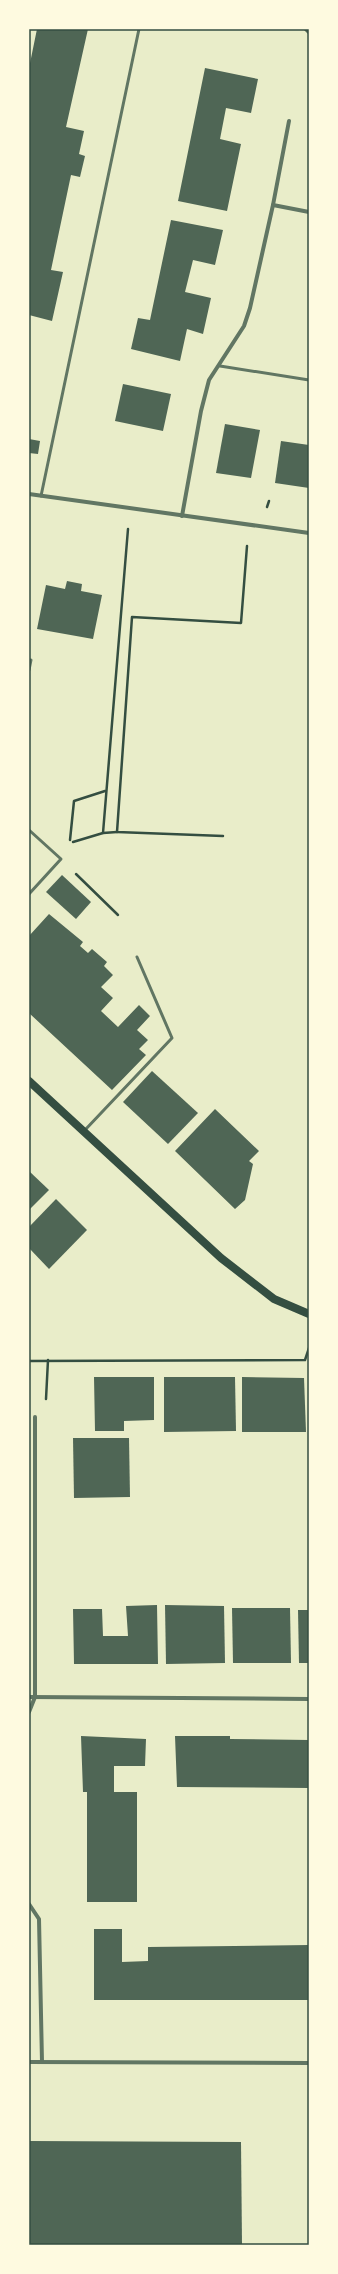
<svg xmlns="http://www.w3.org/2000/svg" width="338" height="2274" font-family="'Work Sans',sans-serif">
  <rect width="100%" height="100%" fill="#e9edc9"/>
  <g fill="#4f6655">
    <path d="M 37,29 L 88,29 L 66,127 L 84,131 L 79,154 L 85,156 L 80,177 L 71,175 L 51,270 L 63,272 L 52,321 L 29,315 L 29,68 Z"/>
    <path d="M 303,29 L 309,29 L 309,35 Z"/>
    <path d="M 205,68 L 258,79 L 251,113 L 226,108 L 220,139 L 241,144 L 227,211 L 178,201 Z"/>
    <path d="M 171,220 L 223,230 L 215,265 L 193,260 L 185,292 L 211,298 L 203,334 L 187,329 L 180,361 L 131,349 L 138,318 L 150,320 Z"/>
    <path d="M 123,384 L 171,394 L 163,431 L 115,421 Z"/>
    <path d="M 225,424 L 260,430 L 251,478 L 216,473 Z"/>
    <path d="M 29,439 L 40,441 L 38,454 L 29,453 Z"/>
    <path d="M 281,441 L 309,445 L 309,488 L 275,483 Z"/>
    <path d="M 67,581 L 82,584 L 81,591 L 102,595 L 93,639 L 37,629 L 46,585 L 65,589 Z"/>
    <path d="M 62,875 L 91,902 L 76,919 L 46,892 Z"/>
    <path d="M 49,914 L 83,942 L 80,946 L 88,953 L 92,949 L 107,962 L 104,966 L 113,975 L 101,987 L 113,998 L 101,1011 L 118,1027 L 139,1005 L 150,1016 L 137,1030 L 148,1040 L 139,1049 L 146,1055 L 112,1090 L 29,1013 L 29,936 Z"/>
    <path d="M 152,1071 L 198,1113 L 168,1144 L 123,1102 Z"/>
    <path d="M 215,1109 L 259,1151 L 249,1161 L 253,1164 L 245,1200 L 235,1209 L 175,1151 Z"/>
    <path d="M 29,1171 L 49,1190 L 29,1210 Z"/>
    <path d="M 56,1199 L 87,1230 L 49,1269 L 29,1248 L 29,1227 Z"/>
    <path d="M 94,1377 L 154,1377 L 154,1420 L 124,1421 L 124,1431 L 95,1431 Z"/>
    <path d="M 164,1377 L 235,1377 L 236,1431 L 164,1432 Z"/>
    <path d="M 242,1377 L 304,1378 L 306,1432 L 242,1432 Z"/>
    <path d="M 73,1438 L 129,1438 L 130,1497 L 74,1498 Z"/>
    <path d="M 157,1605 L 158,1664 L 74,1664 L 73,1609 L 102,1609 L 103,1636 L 128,1636 L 126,1606 Z"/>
    <path d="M 165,1605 L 224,1606 L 225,1663 L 166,1664 Z"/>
    <path d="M 232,1608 L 290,1608 L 291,1663 L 233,1663 Z"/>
    <path d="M 298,1610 L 309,1610 L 309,1663 L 299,1663 Z"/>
    <path d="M 81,1736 L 146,1739 L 145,1766 L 114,1766 L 114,1792 L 137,1792 L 137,1902 L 87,1902 L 87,1792 L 83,1792 Z"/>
    <path d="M 175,1736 L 230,1736 L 230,1739 L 309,1740 L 309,1788 L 177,1787 Z"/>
    <path d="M 94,1929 L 122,1929 L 122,1962 L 148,1961 L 148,1947 L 309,1945 L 309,2000 L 94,2000 Z"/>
    <path d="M 29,2141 L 241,2142 L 242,2245 L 29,2245 Z"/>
  </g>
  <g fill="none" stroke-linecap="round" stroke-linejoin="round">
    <g stroke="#344e41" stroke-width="2.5">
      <path d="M 267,507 L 269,501"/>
      <path d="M 103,833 L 128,529"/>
      <path d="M 223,836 L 117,832 L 132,617 L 241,623 L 247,546"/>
      <path d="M 70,840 L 74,801 L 105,791"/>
      <path d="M 73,842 L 103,833 L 117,832"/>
      <path d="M 76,874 L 118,915"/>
      <path d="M 29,1361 L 305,1360 L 309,1348"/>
      <path d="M 46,1399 L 48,1360"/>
    </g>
    <g stroke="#617663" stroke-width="3">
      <path d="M 220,366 L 309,380"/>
      <path d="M 41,496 L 139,29"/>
      <path d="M 29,660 L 31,660 L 29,670"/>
      <path d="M 29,830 L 61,859 L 29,894"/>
      <path d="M 85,1130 L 172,1038 L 137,957"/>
    </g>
    <g stroke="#617663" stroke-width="4">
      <path d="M 273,205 L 309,212"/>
      <path d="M 29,494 L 309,533"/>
      <path d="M 182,516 L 201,411 L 209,380 L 244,326 L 250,308 L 273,205 L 289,121"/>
      <path d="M 29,1697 L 309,1699"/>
      <path d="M 29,1712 L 35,1697 L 35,1417"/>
      <path d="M 29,1904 L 39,1919 L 42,2062"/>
      <path d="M 29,2062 L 309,2063"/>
    </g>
    <path stroke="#344e41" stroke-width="8" d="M 29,1081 L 221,1258 L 274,1299 L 309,1314"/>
  </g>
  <rect width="338" height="2274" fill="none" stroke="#fefae0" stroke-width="60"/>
  <rect x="30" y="30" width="278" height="2214" fill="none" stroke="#344e41" stroke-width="1.5"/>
</svg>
